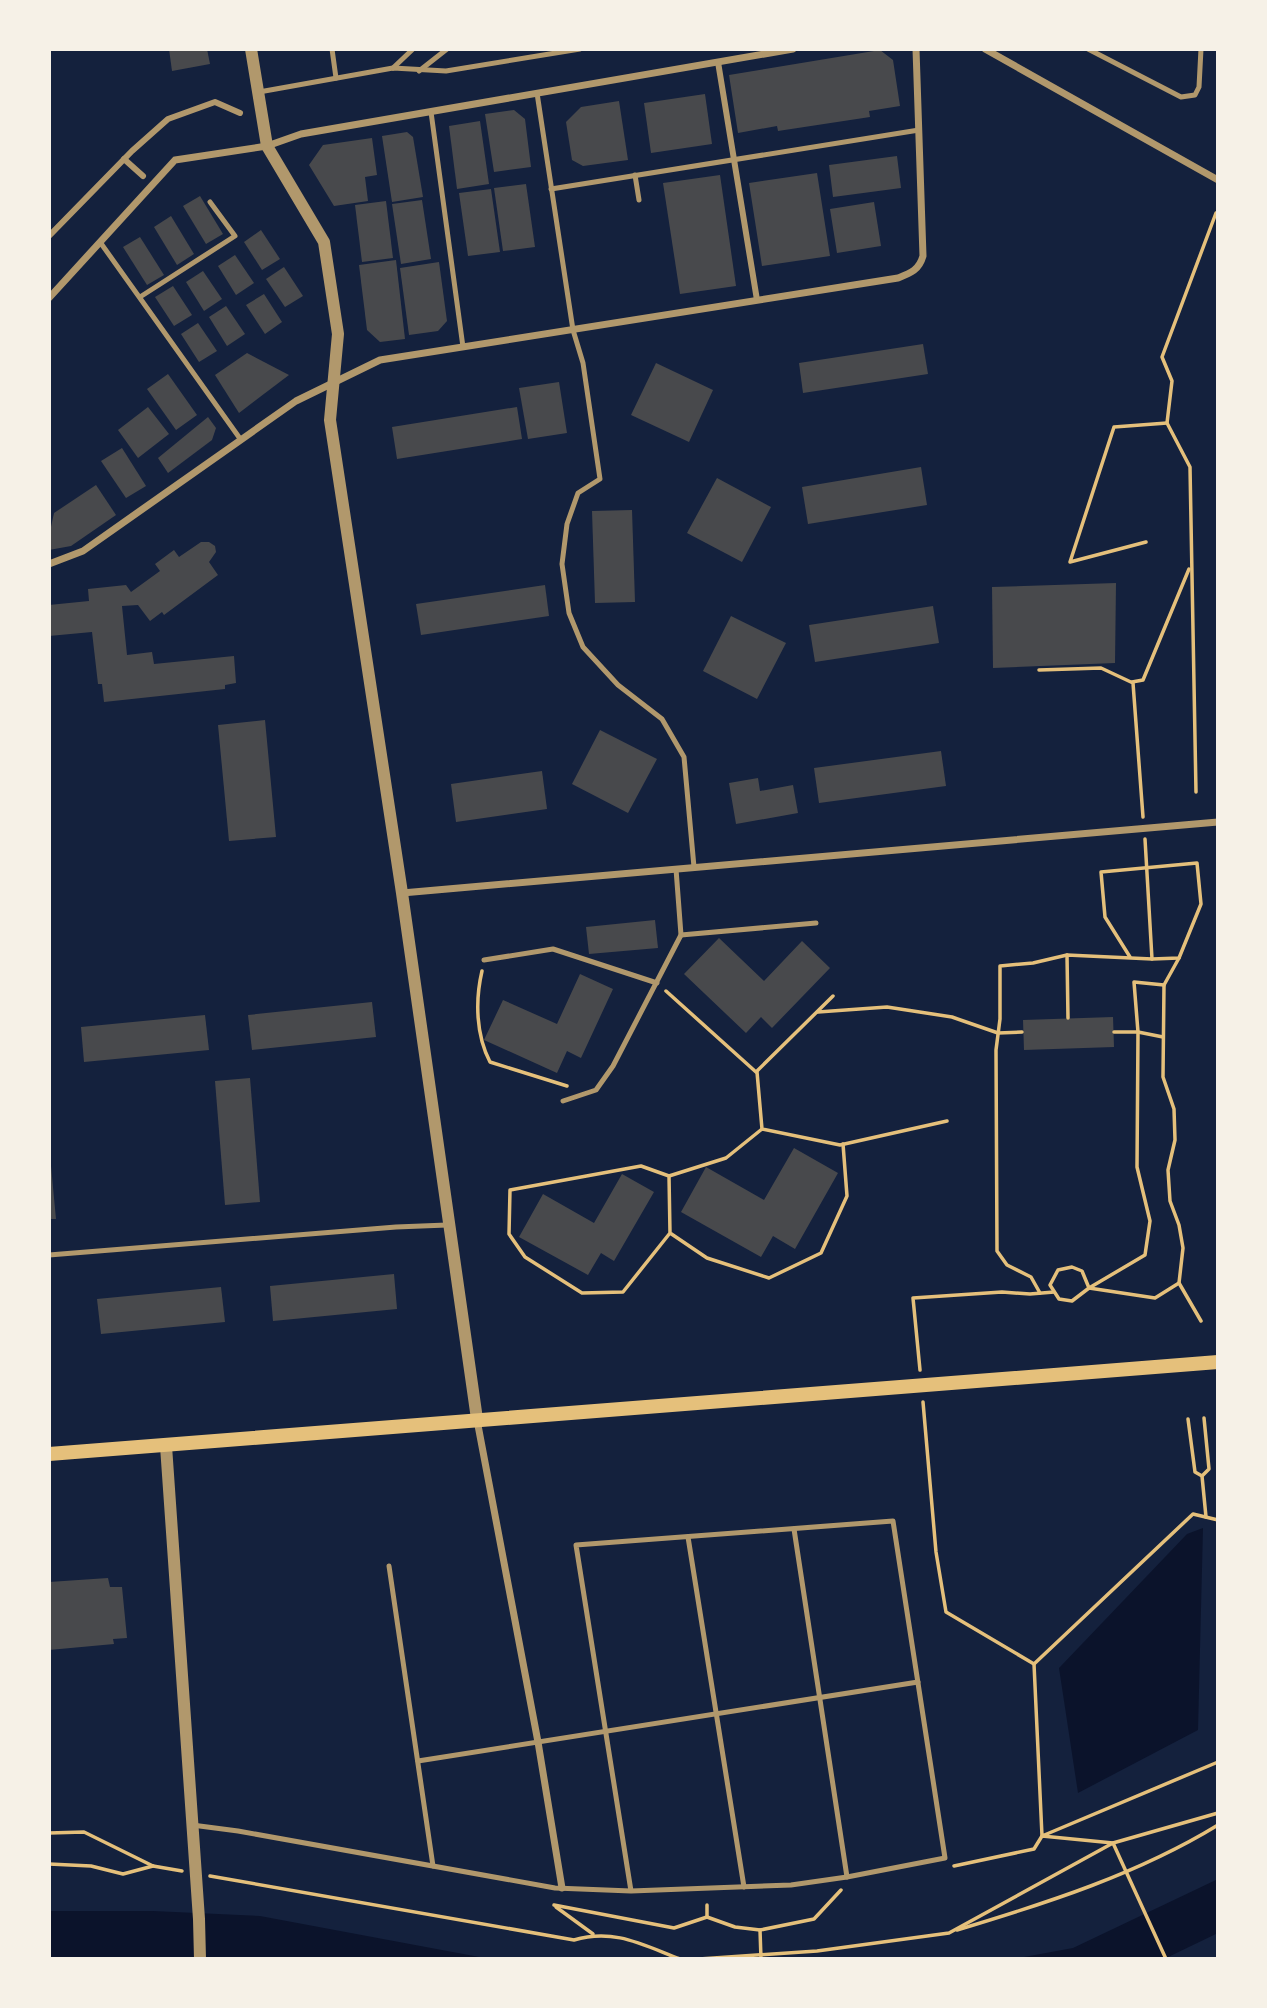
<svg xmlns="http://www.w3.org/2000/svg" width="1267" height="2008" font-family="'PT Serif',serif">
  <rect width="100%" height="100%" fill="#14213d"/>
  <g fill="#0b132b">
    <path d="M 1203,1528 L 1198,1730 L 1078,1793 L 1059,1668 L 1187,1534 Z"/>
    <path d="M 1218,1879 L 1218,1933 L 1164,1959 L 1013,1959 L 1073,1948 Z"/>
    <path d="M 49,1911 L 153,1911 L 260,1916 L 490,1959 L 49,1959 Z"/>
  </g>
  <g fill="#48494c">
    <path d="M 169,49 L 207,49 L 210,64 L 172,71 Z"/>
    <path d="M 880,50 L 893,60 L 900,106 L 869,111 L 870,117 L 778,131 L 777,126 L 738,133 L 729,75 Z"/>
    <path d="M 705,94 L 712,144 L 651,153 L 644,103 Z"/>
    <path d="M 619,101 L 628,160 L 583,166 L 572,160 L 566,122 L 581,107 Z"/>
    <path d="M 514,110 L 525,119 L 531,167 L 494,172 L 485,114 Z"/>
    <path d="M 480,121 L 489,184 L 457,189 L 449,126 Z"/>
    <path d="M 407,132 L 413,137 L 423,197 L 392,202 L 382,136 Z"/>
    <path d="M 372,138 L 377,175 L 365,177 L 368,201 L 334,206 L 309,165 L 323,145 Z"/>
    <path d="M 897,156 L 901,188 L 833,197 L 829,165 Z"/>
    <path d="M 817,173 L 830,256 L 762,266 L 749,183 Z"/>
    <path d="M 720,175 L 736,286 L 680,294 L 663,183 Z"/>
    <path d="M 526,184 L 535,247 L 503,251 L 494,188 Z"/>
    <path d="M 491,189 L 500,252 L 468,256 L 459,193 Z"/>
    <path d="M 200,196 L 223,234 L 206,244 L 183,206 Z"/>
    <path d="M 422,200 L 431,259 L 401,264 L 392,204 Z"/>
    <path d="M 386,201 L 393,258 L 362,262 L 355,205 Z"/>
    <path d="M 874,202 L 881,246 L 837,253 L 830,209 Z"/>
    <path d="M 171,216 L 194,254 L 177,265 L 154,227 Z"/>
    <path d="M 261,230 L 280,259 L 262,270 L 244,242 Z"/>
    <path d="M 140,237 L 164,275 L 147,285 L 123,247 Z"/>
    <path d="M 235,255 L 254,283 L 236,295 L 218,266 Z"/>
    <path d="M 396,260 L 405,339 L 380,342 L 367,330 L 359,265 Z"/>
    <path d="M 439,262 L 447,321 L 438,331 L 409,335 L 400,268 Z"/>
    <path d="M 284,267 L 303,296 L 285,307 L 266,279 Z"/>
    <path d="M 203,271 L 222,299 L 204,311 L 186,282 Z"/>
    <path d="M 173,286 L 192,315 L 174,326 L 155,297 Z"/>
    <path d="M 264,294 L 282,322 L 265,334 L 246,305 Z"/>
    <path d="M 226,306 L 245,334 L 227,346 L 209,317 Z"/>
    <path d="M 198,323 L 217,351 L 199,362 L 181,334 Z"/>
    <path d="M 923,344 L 928,374 L 803,393 L 799,363 Z"/>
    <path d="M 247,353 L 289,375 L 239,413 L 215,375 Z"/>
    <path d="M 656,363 L 713,390 L 689,442 L 631,415 Z"/>
    <path d="M 168,374 L 197,415 L 176,430 L 147,389 Z"/>
    <path d="M 559,382 L 567,433 L 528,439 L 519,388 Z"/>
    <path d="M 148,407 L 169,434 L 138,458 L 118,430 Z"/>
    <path d="M 517,407 L 522,439 L 397,459 L 392,427 Z"/>
    <path d="M 208,417 L 216,428 L 212,440 L 168,473 L 158,458 Z"/>
    <path d="M 122,448 L 146,486 L 126,498 L 101,461 Z"/>
    <path d="M 921,467 L 927,505 L 808,524 L 802,487 Z"/>
    <path d="M 717,478 L 771,507 L 742,562 L 687,533 Z"/>
    <path d="M 96,485 L 116,515 L 71,546 L 49,550 L 49,536 L 54,513 Z"/>
    <path d="M 632,510 L 635,602 L 595,603 L 592,511 Z"/>
    <path d="M 201,542 L 209,542 L 215,546 L 216,552 L 209,562 L 218,575 L 164,615 L 162,612 L 150,621 L 138,605 L 122,606 L 127,655 L 152,652 L 154,664 L 234,656 L 236,683 L 225,685 L 225,689 L 104,702 L 102,684 L 98,684 L 92,632 L 49,636 L 49,605 L 89,601 L 88,589 L 126,585 L 131,592 L 160,571 L 155,564 L 174,550 L 179,557 Z"/>
    <path d="M 1116,583 L 1115,663 L 993,668 L 992,587 Z"/>
    <path d="M 545,585 L 549,616 L 421,635 L 416,604 Z"/>
    <path d="M 933,606 L 939,643 L 815,662 L 809,625 Z"/>
    <path d="M 731,616 L 786,643 L 757,699 L 703,671 Z"/>
    <path d="M 265,720 L 276,837 L 229,841 L 218,725 Z"/>
    <path d="M 600,730 L 657,759 L 628,813 L 572,784 Z"/>
    <path d="M 941,751 L 946,786 L 819,803 L 814,768 Z"/>
    <path d="M 542,771 L 547,809 L 456,822 L 451,784 Z"/>
    <path d="M 758,778 L 760,791 L 793,785 L 798,813 L 736,824 L 729,783 Z"/>
    <path d="M 655,920 L 658,948 L 589,954 L 586,927 Z"/>
    <path d="M 719,938 L 764,981 L 802,941 L 830,968 L 772,1028 L 761,1017 L 746,1033 L 684,974 Z"/>
    <path d="M 580,974 L 613,989 L 581,1058 L 567,1051 L 557,1073 L 484,1040 L 503,1000 L 557,1024 Z"/>
    <path d="M 372,1002 L 376,1037 L 252,1050 L 248,1015 Z"/>
    <path d="M 205,1015 L 209,1050 L 84,1062 L 81,1027 Z"/>
    <path d="M 1113,1017 L 1114,1047 L 1024,1050 L 1023,1020 Z"/>
    <path d="M 250,1078 L 260,1202 L 225,1205 L 215,1081 Z"/>
    <path d="M 794,1148 L 838,1173 L 795,1249 L 773,1236 L 761,1257 L 681,1212 L 706,1167 L 764,1200 Z"/>
    <path d="M 49,1166 L 51,1166 L 56,1219 L 49,1219 Z"/>
    <path d="M 622,1174 L 654,1192 L 614,1261 L 601,1253 L 588,1275 L 519,1237 L 543,1194 L 594,1223 Z"/>
    <path d="M 394,1274 L 397,1309 L 273,1321 L 270,1286 Z"/>
    <path d="M 221,1287 L 225,1322 L 101,1334 L 97,1299 Z"/>
    <path d="M 108,1578 L 110,1587 L 122,1587 L 127,1638 L 113,1639 L 114,1644 L 49,1650 L 49,1582 Z"/>
  </g>
  <g fill="none" stroke-linecap="round" stroke-linejoin="round">
    <g stroke="#e5c07b" stroke-width="3.5">
      <path d="M 1146,542 L 1070,562 L 1114,427 L 1167,423"/>
      <path d="M 1039,670 L 1101,668 L 1133,683 L 1143,817"/>
      <path d="M 1132,682 L 1143,680 L 1189,569"/>
      <path d="M 1196,792 L 1190,467 L 1167,423 L 1172,381 L 1162,357 L 1216,213"/>
      <path d="M 1130,957 L 1105,917 L 1101,872 L 1197,863 L 1201,904 L 1179,958 L 1152,959"/>
      <path d="M 1179,958 L 1164,985 L 1163,1077 L 1174,1109 L 1175,1140 L 1168,1170 L 1170,1201 L 1179,1225 L 1183,1248 L 1179,1283 L 1201,1321"/>
      <path d="M 482,971 C 475,1001 476,1035 490,1062 L 567,1086"/>
      <path d="M 1164,985 L 1134,982 L 1138,1032 L 1137,1167 L 1150,1221 L 1145,1255 L 1089,1288 L 1082,1271 L 1072,1267 L 1058,1270 L 1050,1285 L 1059,1299 L 1072,1301 L 1089,1288 L 1155,1298 L 1179,1283"/>
      <path d="M 666,991 L 756,1072 L 833,996"/>
      <path d="M 818,1012 L 887,1007 L 952,1017 L 998,1033 L 1022,1032"/>
      <path d="M 1068,1018 L 1067,955 L 1152,959 L 1145,839"/>
      <path d="M 1114,1032 L 1138,1032 L 1163,1037"/>
      <path d="M 757,1072 L 762,1129 L 840,1145 L 947,1121"/>
      <path d="M 669,1176 L 726,1158 L 762,1129"/>
      <path d="M 670,1233 L 669,1176 L 641,1166 L 510,1190 L 509,1234 L 525,1257 L 582,1293 L 623,1292 L 670,1233 L 707,1258 L 769,1278 L 821,1253 L 847,1196 L 843,1144"/>
      <path d="M 1040,1293 L 1031,1277 L 1007,1265 L 997,1251 L 996,1050 L 1000,1019 L 1000,966 L 1033,963 L 1067,955"/>
      <path d="M 920,1370 L 913,1298 L 1002,1292 L 1030,1294 L 1054,1292"/>
      <path d="M 923,1402 L 936,1552 L 946,1612 L 1034,1664"/>
      <path d="M 1188,1419 L 1195,1472 L 1202,1476 L 1206,1517"/>
      <path d="M 1202,1476 L 1209,1469 L 1204,1418"/>
      <path d="M 1218,1520 L 1193,1514 L 1034,1664 L 1042,1836 L 1218,1762"/>
      <path d="M 49,1833 L 84,1832 L 153,1866 L 182,1871"/>
      <path d="M 49,1864 L 91,1866 L 123,1874 L 153,1866"/>
      <path d="M 954,1866 L 1034,1849 L 1042,1836 L 1113,1843 L 1166,1959"/>
      <path d="M 210,1876 L 574,1940 C 614,1928 643,1945 680,1959"/>
      <path d="M 554,1905 L 674,1928 L 707,1917 L 735,1927 L 760,1930 L 814,1919 L 841,1890"/>
      <path d="M 707,1905 L 707,1917"/>
      <path d="M 556,1907 L 593,1934"/>
      <path d="M 760,1930 L 761,1959"/>
      <path d="M 957,1930 C 1047,1903 1138,1874 1218,1825"/>
      <path d="M 699,1959 L 817,1951 L 949,1933 L 1113,1843 L 1218,1813"/>
    </g>
    <g stroke="#b1986c" stroke-width="5">
      <path d="M 332,49 L 336,78"/>
      <path d="M 1088,49 L 1181,97 L 1195,95 L 1199,87 L 1201,49"/>
      <path d="M 393,68 L 413,49"/>
      <path d="M 419,71 L 447,49"/>
      <path d="M 259,92 L 393,68 L 446,71 L 580,49"/>
      <path d="M 537,93 L 573,330 L 583,363 L 600,479 L 578,493 L 567,524 L 562,564 L 569,613 L 583,647 L 618,685 L 662,719 L 684,757 L 694,867"/>
      <path d="M 431,112 L 463,347"/>
      <path d="M 635,175 L 639,200"/>
      <path d="M 551,189 L 919,130"/>
      <path d="M 100,242 L 241,440"/>
      <path d="M 140,297 L 235,236 L 210,202"/>
      <path d="M 681,935 L 816,923"/>
      <path d="M 484,960 L 553,949 L 657,983"/>
      <path d="M 563,1101 L 596,1090 L 613,1066 L 681,935 L 676,869"/>
      <path d="M 49,1255 L 396,1227 L 447,1225"/>
      <path d="M 794,1529 L 847,1877"/>
      <path d="M 688,1537 L 744,1887"/>
      <path d="M 389,1566 L 433,1866"/>
      <path d="M 418,1761 L 918,1682"/>
      <path d="M 192,1825 L 238,1831 L 555,1888 L 631,1891 L 791,1885 L 847,1877 L 945,1858 L 893,1521 L 576,1545 L 631,1891"/>
    </g>
    <g stroke="#b1986c" stroke-width="6">
      <path d="M 718,62 L 757,300"/>
      <path d="M 124,159 L 143,176"/>
      <path d="M 49,236 L 132,151 L 168,119 L 215,102 L 240,113"/>
    </g>
    <g stroke="#b1986c" stroke-width="7">
      <path d="M 985,49 L 1218,180"/>
      <path d="M 49,298 L 175,160 L 267,146 L 301,134 L 793,49"/>
      <path d="M 49,564 L 83,551 L 296,401 L 380,360 L 898,278 C 911,273 919,270 923,256 L 916,49"/>
      <path d="M 402,893 L 1218,822"/>
      <path d="M 477,1420 L 538,1742 L 562,1888"/>
    </g>
    <g stroke="#b1986c" stroke-width="12">
      <path d="M 251,49 L 267,146 L 324,242 L 338,334 L 330,420 L 402,893 L 477,1419"/>
      <path d="M 166,1446 L 199,1919 L 200,1959"/>
    </g>
    <path stroke="#e5c07b" stroke-width="14" d="M 49,1454 L 1218,1362"/>
  </g>
  <rect width="1267" height="2008" fill="none" stroke="#f6f1e7" stroke-width="102"/>
</svg>
